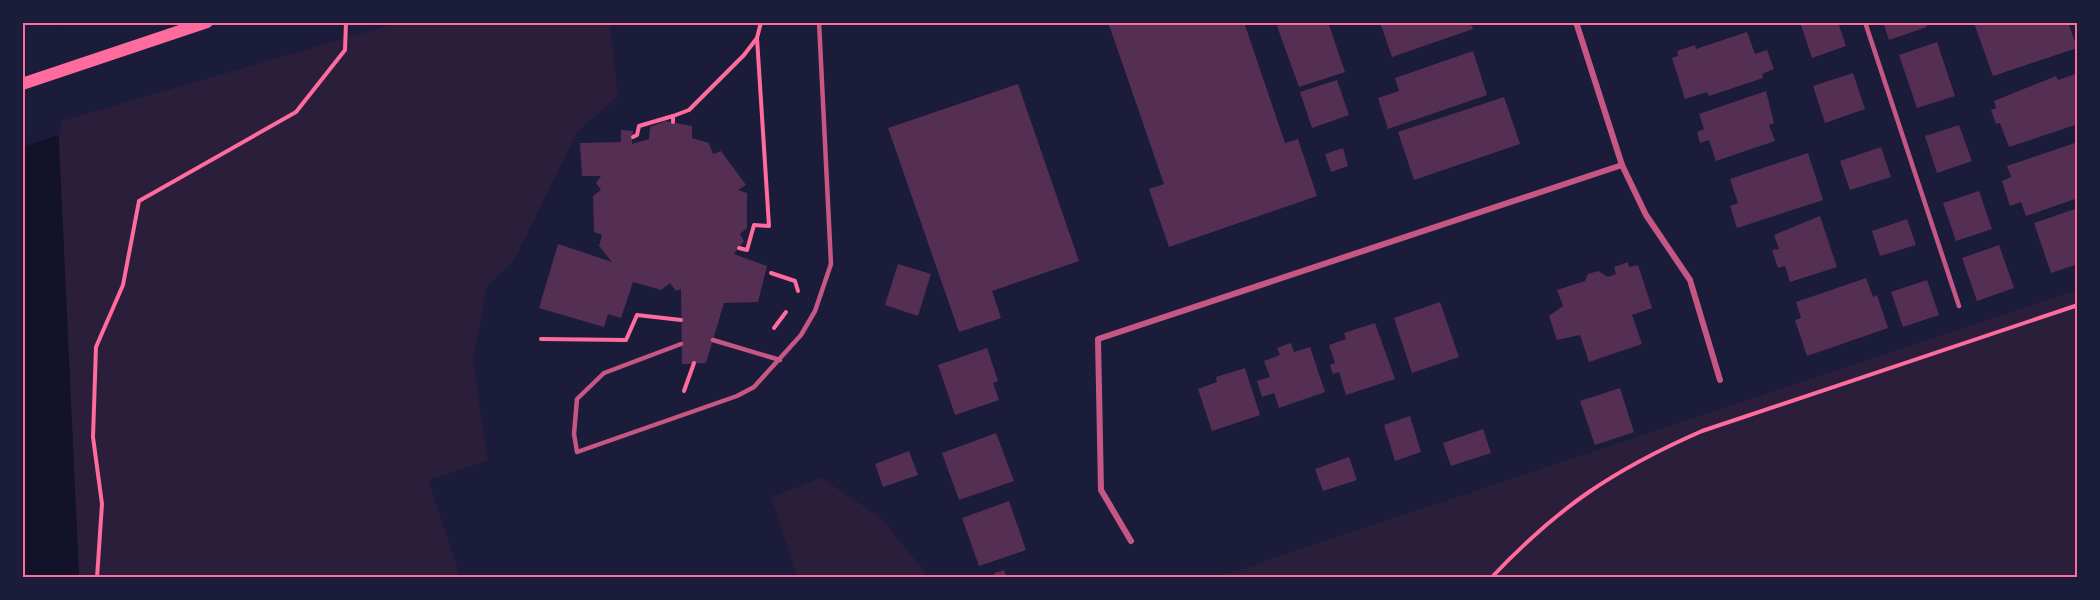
<svg xmlns="http://www.w3.org/2000/svg" width="2100" height="600" font-family="Helvetica,sans-serif">
  <rect width="100%" height="100%" fill="#1b1b3a"/>
  <g fill="#2a1e3b">
    <path d="M 397,23 L 610,23 L 618,96 L 577,132 L 514,261 L 487,286 L 473,361 L 488,460 L 428,480 L 460,577 L 79,577 L 58,122 Z"/>
    <path d="M 2077,290 L 2077,577 L 1215,578 Z"/>
    <path d="M 821,478 L 881,518 L 929,577 L 797,577 L 771,497 Z"/>
  </g>
  <path fill="#12122b" d="M 22,23 L 58,122 L 79,577 L 23,577 Z"/>
  <path fill="#1b1b3a" d="M 62,22 L 61,134 L 22,147 L 23,23 Z"/>
  <g fill="#542f53">
    <path d="M 1108,22 L 1244,22 L 1285,143 L 1298,139 L 1317,196 L 1169,247 L 1149,189 L 1164,184 Z"/>
    <path d="M 1288,22 L 1328,22 L 1345,72 L 1299,87 L 1277,26 Z"/>
    <path d="M 1380,22 L 1470,22 L 1473,29 L 1392,57 Z"/>
    <path d="M 1800,22 L 1838,22 L 1846,46 L 1812,58 Z"/>
    <path d="M 1883,22 L 1926,22 L 1927,27 L 1889,40 Z"/>
    <path d="M 1977,22 L 2068,22 L 2077,48 L 1993,76 L 1974,23 Z"/>
    <path d="M 1747,32 L 1755,54 L 1767,50 L 1774,69 L 1762,74 L 1763,78 L 1709,96 L 1707,92 L 1685,99 L 1672,58 L 1678,56 L 1677,51 L 1695,45 L 1696,49 Z"/>
    <path d="M 1937,42 L 1955,96 L 1917,108 L 1899,55 Z"/>
    <path d="M 1473,51 L 1487,95 L 1388,129 L 1378,98 L 1399,91 L 1395,78 Z"/>
    <path d="M 1853,73 L 1865,109 L 1825,123 L 1813,86 Z"/>
    <path d="M 2078,73 L 2078,124 L 2009,147 L 2000,123 L 1996,124 L 1991,110 L 1996,108 L 1994,101 L 2056,76 L 2058,80 Z"/>
    <path d="M 1337,80 L 1349,115 L 1312,128 L 1300,92 Z"/>
    <path d="M 1018,84 L 1079,261 L 992,291 L 1001,318 L 959,332 L 888,128 Z"/>
    <path d="M 1766,91 L 1774,123 L 1769,125 L 1775,141 L 1716,161 L 1709,140 L 1700,143 L 1697,132 L 1704,129 L 1699,114 Z"/>
    <path d="M 1504,97 L 1520,144 L 1414,180 L 1398,132 Z"/>
    <path d="M 665,121 L 692,126 L 692,138 L 709,143 L 713,154 L 721,151 L 746,185 L 738,190 L 747,193 L 747,228 L 740,234 L 744,241 L 734,254 L 767,266 L 758,302 L 724,303 L 706,363 L 682,364 L 681,289 L 676,291 L 670,283 L 661,290 L 633,282 L 621,318 L 608,314 L 604,327 L 539,308 L 558,244 L 612,262 L 599,246 L 602,235 L 594,232 L 593,196 L 601,190 L 596,183 L 601,176 L 582,176 L 580,143 L 621,142 L 621,130 L 633,131 L 632,144 L 649,139 L 650,127 Z"/>
    <path d="M 1959,125 L 1972,161 L 1937,173 L 1925,136 Z"/>
    <path d="M 2078,142 L 2078,198 L 2026,216 L 2021,202 L 2010,206 L 2002,181 L 2011,177 L 2007,166 Z"/>
    <path d="M 1881,147 L 1891,177 L 1850,190 L 1840,161 Z"/>
    <path d="M 1343,148 L 1348,166 L 1331,172 L 1325,154 Z"/>
    <path d="M 1808,153 L 1823,200 L 1737,228 L 1730,206 L 1738,203 L 1730,179 Z"/>
    <path d="M 1979,191 L 1992,229 L 1956,241 L 1943,203 Z"/>
    <path d="M 2078,208 L 2078,264 L 2051,273 L 2034,223 Z"/>
    <path d="M 1820,216 L 1837,267 L 1790,282 L 1785,266 L 1778,268 L 1772,250 L 1779,249 L 1774,235 Z"/>
    <path d="M 1907,219 L 1916,245 L 1880,256 L 1872,231 Z"/>
    <path d="M 1999,245 L 2014,288 L 1977,301 L 1962,258 Z"/>
    <path d="M 1628,262 L 1629,267 L 1638,265 L 1652,308 L 1632,315 L 1642,344 L 1589,362 L 1580,335 L 1557,340 L 1549,316 L 1563,306 L 1557,290 L 1585,281 L 1588,274 L 1598,271 L 1608,277 L 1616,274 L 1614,267 Z"/>
    <path d="M 898,264 L 931,274 L 918,316 L 885,305 Z"/>
    <path d="M 1866,278 L 1873,297 L 1877,295 L 1888,328 L 1807,356 L 1795,320 L 1801,318 L 1796,302 Z"/>
    <path d="M 1927,280 L 1939,315 L 1903,327 L 1891,292 Z"/>
    <path d="M 1440,302 L 1459,357 L 1412,373 L 1394,318 Z"/>
    <path d="M 1375,323 L 1395,379 L 1346,395 L 1339,372 L 1333,374 L 1330,365 L 1335,363 L 1329,345 L 1346,339 L 1344,333 Z"/>
    <path d="M 1291,343 L 1294,352 L 1310,347 L 1325,392 L 1279,408 L 1274,393 L 1262,397 L 1257,381 L 1270,377 L 1264,361 L 1280,355 L 1277,348 Z"/>
    <path d="M 987,348 L 998,381 L 993,383 L 999,400 L 955,415 L 938,365 Z"/>
    <path d="M 1245,368 L 1260,415 L 1212,431 L 1198,389 L 1217,382 L 1216,377 Z"/>
    <path d="M 1620,388 L 1634,432 L 1595,445 L 1580,401 Z"/>
    <path d="M 1410,416 L 1421,452 L 1395,461 L 1384,425 Z"/>
    <path d="M 1483,429 L 1491,453 L 1451,466 L 1443,443 Z"/>
    <path d="M 996,433 L 1014,481 L 959,500 L 942,453 Z"/>
    <path d="M 909,451 L 918,475 L 883,487 L 875,464 Z"/>
    <path d="M 1349,457 L 1357,480 L 1323,491 L 1315,469 Z"/>
    <path d="M 1009,501 L 1026,550 L 979,566 L 962,518 Z"/>
    <path d="M 1004,570 L 1007,578 L 995,578 L 994,573 Z"/>
  </g>
  <g fill="none" stroke-linecap="round" stroke-linejoin="round">
    <g stroke="#ff6b9d" stroke-width="4">
      <path d="M 673,122 L 673,116 L 689,110 L 744,55 L 757,38 L 761,22"/>
      <path d="M 633,137 L 637,135 L 639,126 L 673,116"/>
      <path d="M 739,248 L 747,250 L 754,225 L 769,226 L 757,38"/>
      <path d="M 771,273 L 795,281 L 798,291"/>
      <path d="M 774,328 L 786,312"/>
      <path d="M 541,339 L 626,340 L 637,315 L 681,320"/>
      <path d="M 684,391 L 694,363"/>
      <path d="M 97,578 L 102,504 L 93,437 L 96,347 L 123,285 L 139,201 L 296,112 L 345,50 L 346,22"/>
      <path d="M 1491,578 C 1558,507 1613,470 1702,431 L 2078,305"/>
    </g>
    <g stroke="#c65784" stroke-width="4.5">
      <path d="M 1865,22 L 1959,306"/>
      <path d="M 713,340 L 780,360"/>
      <path d="M 681,344 L 604,373 L 577,399 L 574,434 L 577,452 L 737,396 L 754,387 L 801,335 L 815,311 L 831,264 L 819,22"/>
    </g>
    <g stroke="#c65784" stroke-width="6">
      <path d="M 1576,22 L 1622,165 L 1646,215 L 1690,280 L 1720,380"/>
      <path d="M 1131,541 L 1101,490 L 1098,339 L 1622,165"/>
    </g>
    <path stroke="#ff6b9d" stroke-width="12" d="M 22,84 L 207,22"/>
  </g>
  <rect width="2100" height="600" fill="none" stroke="#1b1b3a" stroke-width="48"/>
  <rect x="24" y="24" width="2052" height="552" fill="none" stroke="#ff6b9d" stroke-width="2"/>
</svg>
